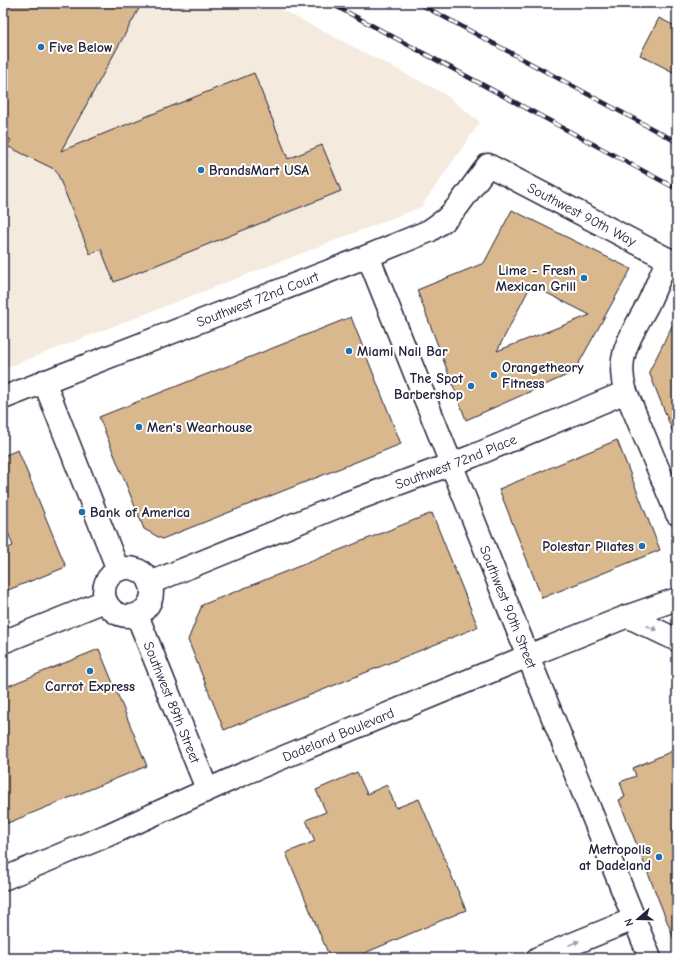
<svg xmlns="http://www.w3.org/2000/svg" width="680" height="961" font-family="'Comic Neue',sans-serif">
  <rect width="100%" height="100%" fill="#fff"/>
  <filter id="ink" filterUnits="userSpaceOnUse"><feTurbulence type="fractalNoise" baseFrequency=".025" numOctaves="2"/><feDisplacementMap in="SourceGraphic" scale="8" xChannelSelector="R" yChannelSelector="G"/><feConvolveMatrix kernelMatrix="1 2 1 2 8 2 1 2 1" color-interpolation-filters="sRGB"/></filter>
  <g filter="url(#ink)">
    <path fill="#f4eadd" d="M 3,3 L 268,3 L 443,93 L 480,122 L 421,207 L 3,369 Z"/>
    <g fill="#dab88d" stroke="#22223b" fill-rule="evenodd">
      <path d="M 3,3 L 142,3 L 61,151 L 254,73 L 288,159 L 322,145 L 341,191 L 114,282 L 101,249 L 90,254 L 56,170 L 7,146 L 11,140 L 3,136 Z"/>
      <path d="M 659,18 L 677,27 L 677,74 L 640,55 Z"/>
      <path d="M 512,210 L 631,269 L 574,372 L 466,420 L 417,290 L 484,263 ZM 531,285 L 590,315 L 497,351 Z"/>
      <path d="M 677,316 L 677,440 L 676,440 L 649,372 Z"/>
      <path d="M 351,317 L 401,444 L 162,539 L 144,529 L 99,417 Z"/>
      <path d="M 617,440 L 660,550 L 542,598 L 499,489 Z"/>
      <path d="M 18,450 L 66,567 L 3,592 L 3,550 L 13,546 L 3,519 L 3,456 Z"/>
      <path d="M 432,513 L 478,627 L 224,730 L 188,640 L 202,605 Z"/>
      <path d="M 99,649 L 147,766 L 3,825 L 3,688 Z"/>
      <path d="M 677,749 L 677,943 L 676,944 L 619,800 L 625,797 L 620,782 L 636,776 L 633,768 Z"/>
      <path d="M 357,772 L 367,794 L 387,785 L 396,808 L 419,799 L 466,910 L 353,958 L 330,958 L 286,853 L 315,841 L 306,820 L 326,812 L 316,790 Z"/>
    </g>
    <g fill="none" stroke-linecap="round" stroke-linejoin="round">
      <g stroke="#22223b" stroke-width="25">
        <g id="minor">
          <path id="s1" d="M 368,256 L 528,656 L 650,958"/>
          <path d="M 44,381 L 118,570"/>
          <path d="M 626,392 L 677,514"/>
          <path id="s2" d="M 3,398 L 368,256 L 429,231 L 446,219 L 458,206 L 488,165 L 677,264"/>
          <circle cx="128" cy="592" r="24"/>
          <path id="s3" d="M 150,583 L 344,504 L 473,456 L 626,392 C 614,357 632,334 648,304 C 655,289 661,274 668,259"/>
          <path id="s4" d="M 137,615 L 207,789"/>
          <path d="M 627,616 L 677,640"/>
          <path d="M 3,642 L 105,601"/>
          <path id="s5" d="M 3,879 L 108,835 L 243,774 L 528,656 L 623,618 L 677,599"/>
          <path d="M 538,958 L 634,919"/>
        </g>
      </g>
      <use href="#minor" stroke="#fff" stroke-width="22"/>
      <g stroke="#22223b" stroke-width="4.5">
        <g id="rail">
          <path d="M 330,3 L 677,189"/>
          <path d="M 418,3 L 677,142"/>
        </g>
      </g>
      <use href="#rail" stroke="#fff" stroke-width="3" stroke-dasharray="9" stroke-linecap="butt"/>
    </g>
    <defs><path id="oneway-solid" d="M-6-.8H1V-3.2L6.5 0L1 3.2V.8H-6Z"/></defs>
    <g fill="#9c9ca7">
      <use href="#oneway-solid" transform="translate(652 628) rotate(25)"/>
      <use href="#oneway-solid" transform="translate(574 943) rotate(-22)"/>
    </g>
  </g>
  <g fill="#1f6fb2" stroke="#fff" stroke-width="1.5">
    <circle cx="41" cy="47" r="4"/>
    <circle cx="201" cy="170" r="4"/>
    <circle cx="584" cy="278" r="4"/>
    <circle cx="349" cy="351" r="4"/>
    <circle cx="494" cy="375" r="4"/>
    <circle cx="471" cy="386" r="4"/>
    <circle cx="139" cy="427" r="4"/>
    <circle cx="82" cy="512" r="4"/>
    <circle cx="642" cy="546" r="4"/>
    <circle cx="90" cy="671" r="4"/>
    <circle cx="659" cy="857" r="4"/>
  </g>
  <g text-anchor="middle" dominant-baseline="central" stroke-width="4" stroke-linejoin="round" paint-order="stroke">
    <g font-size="14" font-weight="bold" fill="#22223b" stroke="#fff" text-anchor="start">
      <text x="49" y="47">Five Below</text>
      <text x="209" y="170">BrandsMart USA</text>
      <text x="576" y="270" text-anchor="end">Lime - Fresh<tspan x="576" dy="16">Mexican Grill</tspan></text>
      <text x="357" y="351">Miami Nail Bar</text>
      <text x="502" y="367">Orangetheory<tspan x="502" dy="16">Fitness</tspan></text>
      <text x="463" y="378" text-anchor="end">The Spot<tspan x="463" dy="16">Barbershop</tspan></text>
      <text x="147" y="427">Men's Wearhouse</text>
      <text x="90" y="512">Bank of America</text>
      <text x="634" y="546" text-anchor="end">Polestar Pilates</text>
      <text x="90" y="686" text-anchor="middle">Carrot Express</text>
      <text x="651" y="849" text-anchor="end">Metropolis<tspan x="651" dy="16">at Dadeland</tspan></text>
    </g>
    <g font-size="14" fill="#22223b" stroke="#fff">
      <text stroke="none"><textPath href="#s2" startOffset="653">Southwest 90th Way</textPath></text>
      <text stroke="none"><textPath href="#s2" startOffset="273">Southwest 72nd Court</textPath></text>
      <text stroke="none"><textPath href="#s3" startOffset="329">Southwest 72nd Place</textPath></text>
      <text stroke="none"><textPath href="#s1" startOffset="378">Southwest 90th Street</textPath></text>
      <text stroke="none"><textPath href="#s4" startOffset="94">Southwest 89th Street</textPath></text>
      <text stroke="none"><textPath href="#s5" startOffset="365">Dadeland Boulevard</textPath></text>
    </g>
  </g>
  <rect width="680" height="961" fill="none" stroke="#fff" stroke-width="16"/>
  <rect x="8" y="8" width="664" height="945" fill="none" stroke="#22223b" stroke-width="1.5" filter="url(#ink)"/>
  <g transform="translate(638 919) rotate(250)" stroke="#ffffff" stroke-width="3" paint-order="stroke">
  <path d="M0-3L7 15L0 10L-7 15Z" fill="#22223b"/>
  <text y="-6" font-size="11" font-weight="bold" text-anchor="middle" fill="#22223b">N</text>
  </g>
</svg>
